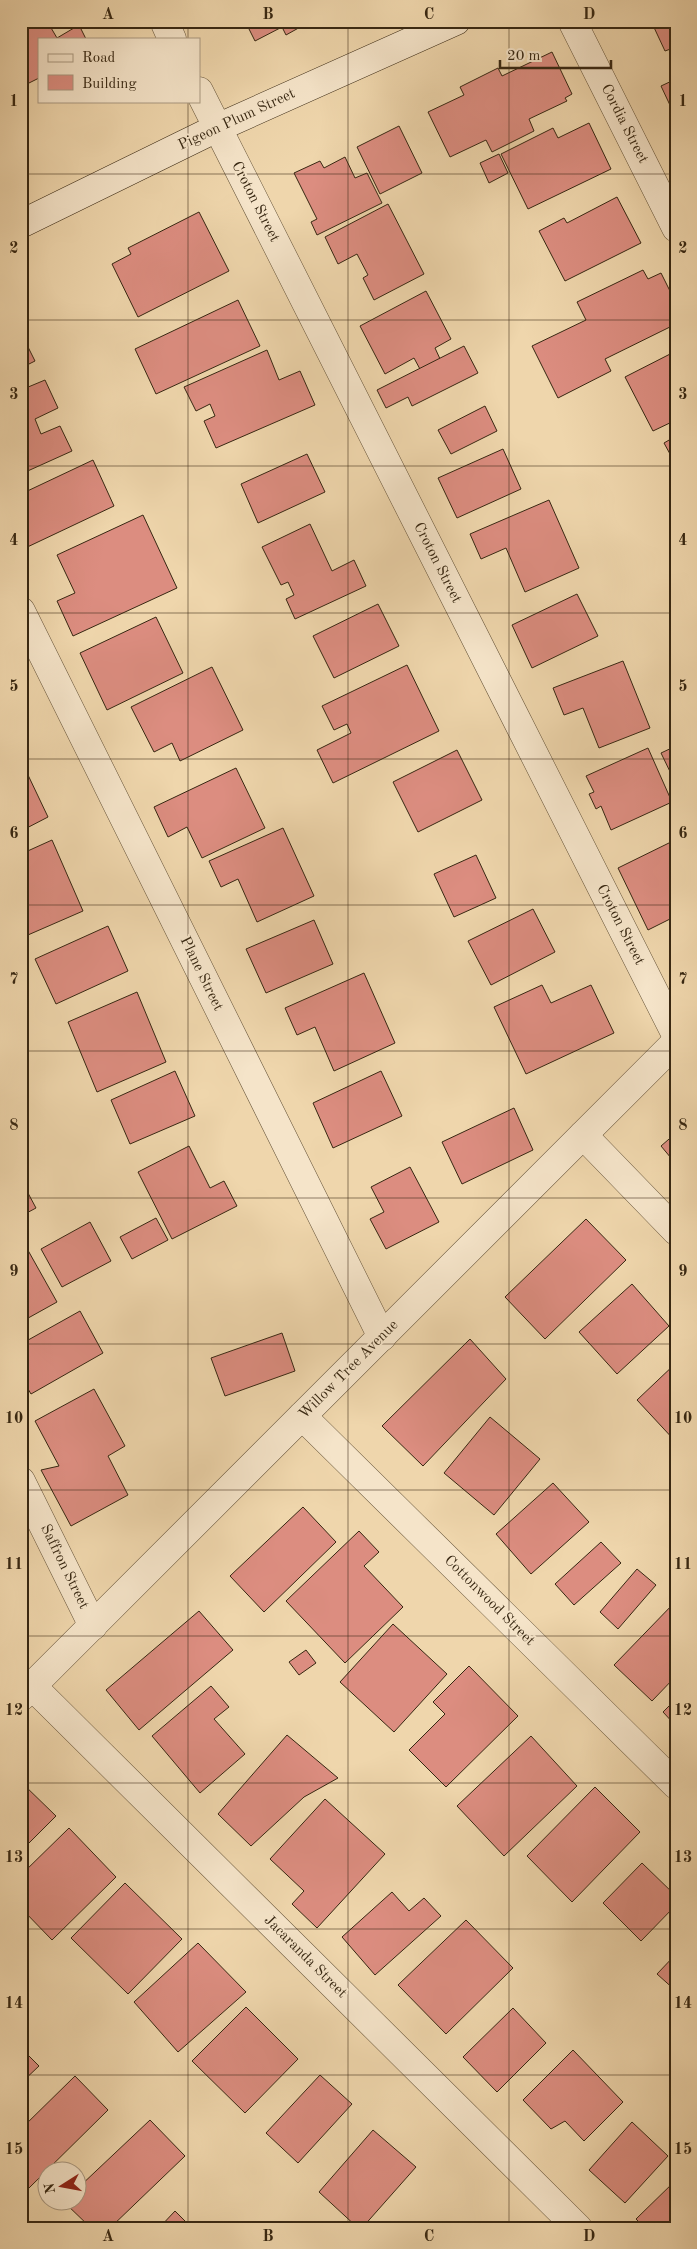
<svg xmlns="http://www.w3.org/2000/svg" width="697" height="2249" font-family="'Old Standard TT',serif">
  <rect width="100%" height="100%" fill="#efd6ac"/>
  <filter id="stains"><feTurbulence type="fractalNoise" baseFrequency=".004" numOctaves="4"/><feColorMatrix values="0 0 0 0 .2 0 0 0 0 .09 0 0 0 0 .02 0 0 0 .5 -.17"/></filter>
  <radialGradient id="worn" r=".72"><stop offset=".6" stop-color="#630" stop-opacity="0"/><stop offset="1" stop-color="#630" stop-opacity=".3"/></radialGradient>
  <g fill="#dc8d80" stroke="#372712">
    <path d="M 21,21 L 47,21 L 57,38 L 79,25 L 86,39 L 39,39 L 39,78 L 25,85 L 21,78 L 21,58 L 26,55 L 21,47 Z"/>
    <path d="M 245,21 L 311,21 L 286,35 L 282,27 L 255,41 Z"/>
    <path d="M 651,21 L 676,21 L 676,47 L 665,51 Z"/>
    <path d="M 552,52 L 572,94 L 565,98 L 567,101 L 529,119 L 534,131 L 492,152 L 486,140 L 450,157 L 428,112 L 464,95 L 460,87 L 498,68 L 502,76 Z"/>
    <path d="M 676,79 L 676,118 L 661,86 Z"/>
    <path d="M 589,123 L 611,169 L 528,209 L 501,154 L 553,128 L 558,138 Z"/>
    <path d="M 399,126 L 422,173 L 380,194 L 357,147 Z"/>
    <path d="M 499,154 L 508,173 L 489,183 L 480,163 Z"/>
    <path d="M 345,157 L 355,178 L 367,173 L 382,203 L 317,235 L 311,222 L 317,219 L 294,173 L 320,161 L 324,168 Z"/>
    <path d="M 617,197 L 641,243 L 565,281 L 539,231 L 564,218 L 567,223 Z"/>
    <path d="M 388,204 L 424,274 L 374,300 L 363,278 L 368,275 L 357,254 L 338,264 L 325,237 Z"/>
    <path d="M 199,212 L 229,271 L 138,317 L 112,264 L 131,254 L 128,248 Z"/>
    <path d="M 643,270 L 648,279 L 661,273 L 676,303 L 676,324 L 605,359 L 611,371 L 558,398 L 532,346 L 586,320 L 577,302 Z"/>
    <path d="M 426,291 L 451,339 L 435,348 L 441,361 L 421,371 L 414,358 L 385,374 L 360,326 Z"/>
    <path d="M 238,300 L 260,346 L 156,394 L 135,349 Z"/>
    <path d="M 21,333 L 35,361 L 21,368 Z"/>
    <path d="M 464,346 L 478,373 L 412,406 L 408,397 L 386,408 L 377,390 Z"/>
    <path d="M 267,350 L 279,380 L 300,371 L 315,405 L 216,448 L 204,421 L 215,416 L 210,404 L 196,411 L 184,387 Z"/>
    <path d="M 676,351 L 676,420 L 653,431 L 625,377 Z"/>
    <path d="M 45,380 L 58,408 L 35,419 L 41,434 L 60,426 L 72,451 L 21,474 L 21,390 Z"/>
    <path d="M 485,406 L 497,431 L 451,454 L 438,430 Z"/>
    <path d="M 676,436 L 676,465 L 664,443 Z"/>
    <path d="M 503,449 L 521,489 L 457,518 L 438,478 Z"/>
    <path d="M 307,454 L 325,492 L 258,523 L 241,484 Z"/>
    <path d="M 93,460 L 114,506 L 21,550 L 21,494 Z"/>
    <path d="M 549,500 L 579,568 L 525,592 L 506,548 L 481,559 L 470,534 Z"/>
    <path d="M 143,515 L 177,588 L 73,636 L 57,601 L 75,593 L 57,555 Z"/>
    <path d="M 310,524 L 332,571 L 354,560 L 366,586 L 295,619 L 286,599 L 294,595 L 288,582 L 281,585 L 262,547 Z"/>
    <path d="M 577,594 L 598,636 L 532,668 L 512,625 Z"/>
    <path d="M 378,604 L 399,646 L 334,678 L 313,636 Z"/>
    <path d="M 156,617 L 183,673 L 107,710 L 80,653 Z"/>
    <path d="M 623,661 L 650,728 L 599,748 L 583,708 L 564,715 L 553,688 Z"/>
    <path d="M 407,665 L 439,731 L 333,783 L 317,750 L 351,733 L 347,724 L 334,730 L 322,706 Z"/>
    <path d="M 212,667 L 243,730 L 180,761 L 172,743 L 154,752 L 131,707 Z"/>
    <path d="M 676,746 L 676,784 L 661,753 Z"/>
    <path d="M 648,748 L 672,802 L 611,830 L 601,806 L 596,809 L 589,794 L 594,792 L 586,776 Z"/>
    <path d="M 457,750 L 482,800 L 418,832 L 393,782 Z"/>
    <path d="M 236,768 L 265,828 L 202,858 L 187,827 L 168,837 L 154,807 Z"/>
    <path d="M 28,775 L 48,817 L 21,831 L 21,778 Z"/>
    <path d="M 283,828 L 314,896 L 257,922 L 238,879 L 221,887 L 209,861 Z"/>
    <path d="M 52,840 L 83,911 L 21,938 L 21,854 Z"/>
    <path d="M 675,840 L 676,916 L 648,930 L 618,868 Z"/>
    <path d="M 476,855 L 496,898 L 454,917 L 434,874 Z"/>
    <path d="M 533,909 L 555,952 L 491,985 L 468,941 Z"/>
    <path d="M 314,920 L 333,964 L 266,993 L 246,949 Z"/>
    <path d="M 108,926 L 128,971 L 56,1004 L 35,959 Z"/>
    <path d="M 364,973 L 395,1043 L 334,1071 L 315,1027 L 297,1035 L 285,1008 Z"/>
    <path d="M 542,985 L 551,1003 L 591,985 L 614,1033 L 526,1074 L 494,1007 Z"/>
    <path d="M 137,992 L 166,1062 L 97,1092 L 68,1022 Z"/>
    <path d="M 175,1071 L 195,1116 L 130,1144 L 111,1100 Z"/>
    <path d="M 381,1071 L 402,1116 L 333,1148 L 313,1103 Z"/>
    <path d="M 514,1108 L 533,1150 L 462,1184 L 442,1142 Z"/>
    <path d="M 676,1133 L 676,1164 L 661,1146 Z"/>
    <path d="M 189,1146 L 210,1188 L 224,1181 L 237,1206 L 172,1239 L 138,1172 Z"/>
    <path d="M 410,1167 L 439,1222 L 386,1249 L 370,1219 L 384,1212 L 371,1187 Z"/>
    <path d="M 21,1180 L 36,1208 L 21,1216 Z"/>
    <path d="M 156,1218 L 168,1240 L 132,1259 L 120,1237 Z"/>
    <path d="M 586,1219 L 626,1260 L 545,1339 L 505,1297 Z"/>
    <path d="M 90,1222 L 111,1261 L 62,1287 L 41,1249 Z"/>
    <path d="M 25,1245 L 57,1302 L 21,1322 L 21,1247 Z"/>
    <path d="M 632,1284 L 669,1326 L 617,1374 L 579,1332 Z"/>
    <path d="M 80,1311 L 103,1353 L 31,1394 L 21,1377 L 21,1344 Z"/>
    <path d="M 282,1333 L 295,1371 L 225,1396 L 211,1358 Z"/>
    <path d="M 470,1339 L 506,1379 L 423,1466 L 382,1426 Z"/>
    <path d="M 676,1363 L 676,1442 L 637,1400 Z"/>
    <path d="M 94,1389 L 125,1446 L 108,1456 L 128,1495 L 71,1526 L 41,1470 L 59,1466 L 35,1421 Z"/>
    <path d="M 490,1417 L 540,1459 L 494,1515 L 444,1473 Z"/>
    <path d="M 553,1483 L 589,1522 L 531,1574 L 496,1534 Z"/>
    <path d="M 303,1507 L 336,1542 L 264,1612 L 230,1576 Z"/>
    <path d="M 359,1531 L 379,1552 L 364,1566 L 403,1607 L 345,1663 L 286,1601 Z"/>
    <path d="M 601,1542 L 621,1563 L 574,1605 L 555,1584 Z"/>
    <path d="M 637,1569 L 656,1585 L 618,1629 L 600,1612 Z"/>
    <path d="M 676,1601 L 676,1676 L 652,1701 L 614,1665 Z"/>
    <path d="M 199,1611 L 233,1650 L 139,1730 L 106,1690 Z"/>
    <path d="M 393,1624 L 447,1674 L 394,1732 L 340,1682 Z"/>
    <path d="M 306,1650 L 316,1663 L 299,1675 L 289,1662 Z"/>
    <path d="M 469,1666 L 518,1716 L 446,1787 L 409,1750 L 445,1714 L 433,1702 Z"/>
    <path d="M 211,1686 L 229,1707 L 214,1719 L 245,1754 L 200,1793 L 152,1736 Z"/>
    <path d="M 676,1699 L 676,1726 L 663,1712 Z"/>
    <path d="M 287,1735 L 338,1778 L 304,1797 L 251,1846 L 218,1814 Z"/>
    <path d="M 531,1736 L 577,1786 L 504,1856 L 457,1806 Z"/>
    <path d="M 21,1782 L 56,1816 L 21,1851 Z"/>
    <path d="M 595,1787 L 640,1832 L 572,1902 L 527,1856 Z"/>
    <path d="M 325,1799 L 385,1854 L 317,1928 L 292,1904 L 304,1891 L 270,1859 Z"/>
    <path d="M 69,1828 L 116,1877 L 52,1940 L 21,1908 L 21,1875 Z"/>
    <path d="M 642,1863 L 676,1896 L 676,1905 L 641,1941 L 603,1903 Z"/>
    <path d="M 125,1883 L 182,1939 L 128,1994 L 71,1938 Z"/>
    <path d="M 392,1892 L 409,1911 L 424,1898 L 441,1916 L 375,1975 L 342,1937 Z"/>
    <path d="M 466,1920 L 513,1968 L 446,2034 L 398,1985 Z"/>
    <path d="M 198,1943 L 246,1992 L 178,2052 L 134,2002 Z"/>
    <path d="M 676,1954 L 676,1991 L 657,1974 Z"/>
    <path d="M 246,2007 L 298,2059 L 245,2113 L 192,2061 Z"/>
    <path d="M 513,2008 L 546,2043 L 497,2092 L 463,2057 Z"/>
    <path d="M 21,2048 L 39,2066 L 21,2083 Z"/>
    <path d="M 573,2050 L 623,2102 L 584,2141 L 565,2121 L 551,2129 L 523,2100 Z"/>
    <path d="M 320,2075 L 352,2104 L 298,2163 L 266,2133 Z"/>
    <path d="M 75,2076 L 108,2110 L 29,2188 L 21,2179 L 21,2129 Z"/>
    <path d="M 150,2120 L 185,2156 L 110,2228 L 91,2228 L 64,2202 L 78,2202 L 78,2188 Z"/>
    <path d="M 632,2122 L 668,2156 L 625,2203 L 589,2170 Z"/>
    <path d="M 373,2130 L 416,2167 L 362,2228 L 358,2228 L 319,2192 Z"/>
    <path d="M 676,2180 L 676,2228 L 645,2228 L 636,2219 Z"/>
    <path d="M 175,2211 L 192,2228 L 159,2228 Z"/>
  </g>
  <g fill="none" stroke-linecap="round" stroke-linejoin="round">
    <g stroke="#655338" stroke-width="29">
      <g id="street">
        <path d="M 164,21 L 172,39"/>
        <path d="M 572,21 L 676,228"/>
        <path d="M 199,91 L 676,1035"/>
        <path d="M 21,611 L 382,1337"/>
        <path d="M 583,1135 L 676,1231"/>
        <path d="M 302,1416 L 676,1785"/>
        <path d="M 21,1481 L 93,1626"/>
        <path d="M 32,1686 L 578,2228"/>
        <path d="M 21,1697 L 676,1042"/>
      </g>
    </g>
    <g stroke="#372712" stroke-width="29">
      <path id="secondary" d="M 21,224 L 217,128 L 456,21"/>
    </g>
    <use href="#street" stroke="#f5e4c9" stroke-width="28"/>
    <use href="#secondary" stroke="#f5e4c9" stroke-width="28"/>
  </g>
  <path fill="none" stroke="#372712" stroke-width="1" stroke-opacity="0.55" d="M 188,21 L 188,39M 348,21 L 348,2228M 509,21 L 509,2228M 188,101 L 188,2228M 21,174 L 676,174M 21,320 L 676,320M 21,466 L 676,466M 21,613 L 676,613M 21,759 L 676,759M 21,905 L 676,905M 21,1051 L 676,1051M 21,1198 L 676,1198M 21,1344 L 676,1344M 21,1490 L 676,1490M 21,1636 L 676,1636M 21,1783 L 676,1783M 21,1929 L 676,1929M 21,2075 L 676,2075"/>
  <g text-anchor="middle" dominant-baseline="central" stroke-width="4" stroke-linejoin="round" paint-order="stroke">
    <g font-size="15" fill="#372712" stroke="#f5e4c9">
      <text transform="translate(237 120) rotate(-25)">Pigeon Plum Street</text>
      <text transform="translate(624 124) rotate(63)">Cordia Street</text>
      <text transform="translate(255 202) rotate(63)">Croton Street</text>
      <text transform="translate(437 563) rotate(63)">Croton Street</text>
      <text transform="translate(620 925) rotate(63)">Croton Street</text>
      <text transform="translate(201 974) rotate(64)">Plane Street</text>
      <text transform="translate(349 1370) rotate(-45)">Willow Tree Avenue</text>
      <text transform="translate(64 1567) rotate(64)">Saffron Street</text>
      <text transform="translate(489 1601) rotate(45)">Cottonwood Street</text>
      <text transform="translate(305 1957) rotate(45)">Jacaranda Street</text>
    </g>
  </g>
  <rect width="697" height="2249" fill="none" stroke="#efd6ac" stroke-width="55"/>
  <rect x="38" y="38" width="162" height="65" fill="#f5e4c9" stroke="#a99880"/>
  <rect x="48" y="54" width="25" height="8" fill="#f5e4c9" stroke="#a99880"/>
  <text x="82" y="62" font-size="15" fill="#372712">Road</text>
  <rect x="48" y="75" width="25" height="15" fill="#dc8d80" stroke="#a99880"/>
  <text x="82" y="88" font-size="15" fill="#372712">Building</text>
  <g transform="translate(62 2186) rotate(259)"><circle r="24" fill="#f5e4c9" stroke="#a99880"/>
  <path d="M0-4L9 19L0 12L-9 19Z" fill="#8f2418"/>
  <text y="-8" font-size="14" font-weight="bold" text-anchor="middle" fill="#372712">N</text>
  </g>
  <path d="M500 60v8h111v-8" fill="none" stroke="#372712" stroke-width="2.5"/>
  <text x="507" y="60" font-size="15" fill="#372712" stroke="#f5e4c9" stroke-width="4" paint-order="stroke">20 m</text>
  <rect x="28" y="28" width="642" height="2194" fill="none" stroke="#372712" stroke-width="2"/>
  <g font-size="16" text-anchor="middle" font-weight="bold" fill="#372712">
    <text x="108" y="19">A</text>
    <text x="268" y="19">B</text>
    <text x="429" y="19">C</text>
    <text x="589" y="19">D</text>
    <text x="14" y="106">1</text>
    <text x="683" y="106">1</text>
    <text x="14" y="253">2</text>
    <text x="683" y="253">2</text>
    <text x="14" y="399">3</text>
    <text x="683" y="399">3</text>
    <text x="14" y="545">4</text>
    <text x="683" y="545">4</text>
    <text x="14" y="691">5</text>
    <text x="683" y="691">5</text>
    <text x="14" y="838">6</text>
    <text x="683" y="838">6</text>
    <text x="14" y="984">7</text>
    <text x="683" y="984">7</text>
    <text x="14" y="1130">8</text>
    <text x="683" y="1130">8</text>
    <text x="14" y="1276">9</text>
    <text x="683" y="1276">9</text>
    <text x="14" y="1423">10</text>
    <text x="683" y="1423">10</text>
    <text x="14" y="1569">11</text>
    <text x="683" y="1569">11</text>
    <text x="14" y="1715">12</text>
    <text x="683" y="1715">12</text>
    <text x="14" y="1862">13</text>
    <text x="683" y="1862">13</text>
    <text x="14" y="2008">14</text>
    <text x="683" y="2008">14</text>
    <text x="14" y="2154">15</text>
    <text x="683" y="2154">15</text>
    <text x="108" y="2241">A</text>
    <text x="268" y="2241">B</text>
    <text x="429" y="2241">C</text>
    <text x="589" y="2241">D</text>
  </g>
  <rect width="100%" height="100%" filter="url(#stains)"/>
  <rect width="100%" height="100%" fill="url(#worn)"/>
</svg>
